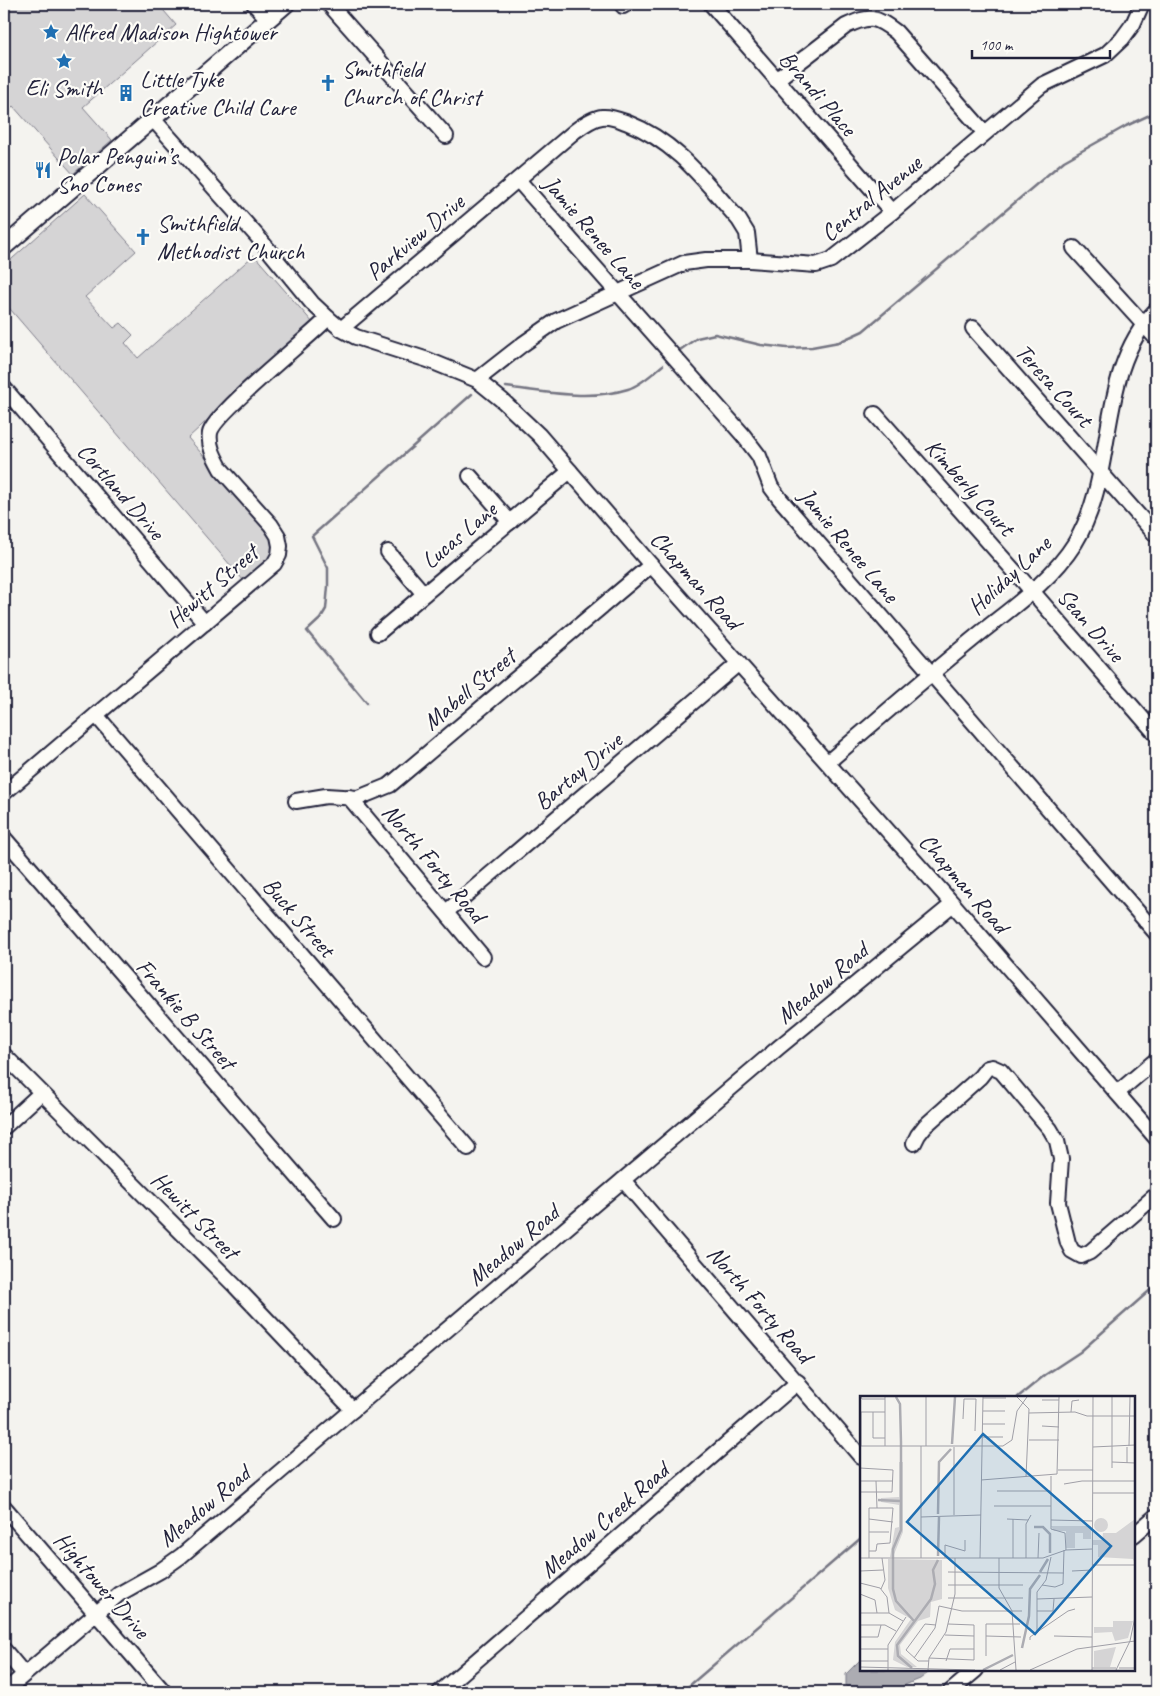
<svg xmlns="http://www.w3.org/2000/svg" width="1160" height="1696" font-family="Caveat,sans-serif">
  <rect width="100%" height="100%" fill="#f4f3ef"/>
  <filter id="ink" filterUnits="userSpaceOnUse"><feTurbulence type="fractalNoise" baseFrequency=".02" numOctaves="2"/><feDisplacementMap in="SourceGraphic" scale="10" xChannelSelector="R" yChannelSelector="G"/><feConvolveMatrix kernelMatrix="1 2 1 2 8 2 1 2 1" color-interpolation-filters="sRGB"/></filter>
  <g filter="url(#ink)">
    <g fill="#d5d4d5" stroke="#7c7b88">
      <path d="M 4,4 L 158,4 L 176,25 L 83,107 L 112,140 L 73,174 L 13,106 L 4,114 Z"/>
      <path d="M 85,194 L 136,251 L 85,297 L 114,328 L 121,323 L 133,335 L 125,343 L 138,358 L 254,255 L 313,323 L 188,438 L 269,531 C 280,558 262,565 244,581 L 4,302 L 4,266 Z"/>
    </g>
    <path fill="#acacb2" stroke="#757582" d="M 861,1659 L 861,1670 L 932,1670 L 920,1679 L 887,1692 L 850,1692 L 846,1685 L 846,1674 Z"/>
    <g fill="none" stroke-linecap="round" stroke-linejoin="round">
      <g stroke="#757582" stroke-width="2.5">
        <path d="M 680,350 L 697,338 L 715,334 L 761,345 L 787,348 L 812,347 L 839,342 L 863,331 L 1064,161 L 1126,126 L 1156,112"/>
        <path d="M 506,387 C 544,392 590,401 628,389 C 641,385 653,373 663,365"/>
        <path d="M 367,703 L 307,631 L 320,619 L 326,609 L 328,586 L 328,568 L 312,536 L 472,394"/>
        <path d="M 1018,1397 L 1045,1375 L 1080,1352 L 1156,1285"/>
        <path d="M 682,1692 L 861,1538"/>
      </g>
      <g stroke="#22223b" stroke-width="18">
        <g id="minor">
          <path d="M 254,4 L 268,19"/>
          <path d="M 329,4 L 446,136"/>
          <path d="M 711,4 L 892,212"/>
          <path d="M 623,6 L 626,4"/>
          <path d="M 776,80 L 846,26 C 870,15 875,16 896,32 L 984,132"/>
          <path d="M 153,119 L 257,236 L 312,303 L 328,318 L 341,329 L 356,337 L 428,360 L 477,380 L 503,401 L 539,435 L 651,565 L 953,904 L 1156,1138"/>
          <path d="M 518,180 L 743,435 L 759,456 L 771,487 L 780,499 L 1156,933"/>
          <path d="M 1074,248 L 1156,338"/>
          <path d="M 973,328 L 1156,535"/>
          <path d="M 341,329 L 575,131 C 583,125 593,118 602,117 C 611,116 620,120 628,123 C 677,142 706,183 739,220 L 747,233 L 750,260"/>
          <path d="M 477,380 L 523,344 L 556,321 L 684,263 L 706,260 L 750,260 L 816,265 L 831,260 L 892,212 L 1042,85 L 1105,55 L 1122,39 L 1133,24 L 1142,4"/>
          <path d="M 4,388 L 205,623"/>
          <path d="M 875,414 L 1032,591 L 1156,734"/>
          <path d="M 470,476 L 510,522"/>
          <path d="M 388,552 L 424,594"/>
          <path d="M 378,633 L 570,471"/>
          <path d="M 96,715 L 468,1148"/>
          <path d="M 828,762 C 876,721 924,679 973,639 C 1008,610 1050,583 1075,543 C 1119,471 1095,373 1156,310"/>
          <path d="M 4,793 L 274,564 L 279,555 L 280,546 L 278,536 L 271,525 L 221,469 C 215,458 208,446 210,433 C 213,414 309,338 328,318"/>
          <path d="M 349,797 L 483,957"/>
          <path d="M 296,801 L 326,796 L 358,798 L 390,785 L 651,565"/>
          <path d="M 4,838 L 334,1219"/>
          <path d="M 446,912 L 739,663"/>
          <path d="M 4,1055 L 235,1286 L 353,1410"/>
          <path d="M 1117,1093 L 1156,1060"/>
          <path d="M 4,1127 L 41,1093"/>
          <path d="M 914,1143 L 918,1135 L 925,1126 L 980,1077 L 987,1068 L 992,1067 L 1001,1071 L 1050,1129 L 1057,1141 L 1061,1159 L 1058,1203 L 1068,1243 L 1072,1251 L 1081,1256 L 1090,1252 L 1156,1195"/>
          <path d="M 623,1180 L 861,1457"/>
          <path d="M 4,1507 L 164,1692"/>
          <path d="M 1134,1535 L 1156,1516"/>
          <path d="M 4,1650 L 24,1674"/>
          <path d="M 4,1692 L 119,1594 L 160,1571 L 181,1556 L 778,1048 L 953,904"/>
          <path d="M 440,1692 L 798,1382"/>
          <path d="M 950,1692 L 976,1670"/>
        </g>
      </g>
      <g stroke="#22223b" stroke-width="20">
        <path id="major" d="M 4,247 L 286,4"/>
      </g>
      <use href="#minor" stroke="#fdfcf7" stroke-width="14"/>
      <use href="#major" stroke="#fdfcf7" stroke-width="16"/>
    </g>
  </g>
  <defs>
    <g id="sight-bare" transform="scale(1.35)"><path d="M0-6L1.8-2.2L6-1.7L2.9 1.2L3.7 5.4L0 3.3L-3.7 5.4L-2.9 1.2L-6-1.7L-1.8-2.2Z" fill="#1f6fb2" stroke="#fdfcf7" stroke-width="2.5" paint-order="stroke"/></g>
    <g id="church-bare" transform="scale(1.35)"><path d="M-1.2-6h2.4v3.5h3.3v2.4h-3.3V6h-2.4V-.1h-3.3v-2.4h3.3Z" fill="#1f6fb2" stroke="#fdfcf7" stroke-width="2.5" paint-order="stroke"/></g>
    <g id="building-bare" transform="scale(1.35)"><path d="M-4-6H4V6H1V3H-1V6H-4ZM-2.5-4.3h1.7v1.8h-1.7ZM.8-4.3h1.7v1.8H.8ZM-2.5-1h1.7V.8h-1.7ZM.8-1h1.7V.8H.8Z" fill="#1f6fb2" stroke="#fdfcf7" stroke-width="2.5" paint-order="stroke"/></g>
    <g id="restaurant-bare" transform="scale(1.35)"><path d="M-5-6h1v4h1v-4h1v4h1v-4h1v5L-1.5 .5V6h-2V.5L-5-1ZM5-6V6H3V1.5H1.5Q1.5-4 5-6Z" fill="#1f6fb2" stroke="#fdfcf7" stroke-width="2.5" paint-order="stroke"/></g>
  </defs>
  <g fill-rule="evenodd">
    <use href="#sight-bare" x="51" y="32"/>
    <use href="#sight-bare" x="64" y="61"/>
    <use href="#church-bare" x="328" y="83"/>
    <use href="#building-bare" x="126" y="93"/>
    <use href="#restaurant-bare" x="43" y="170"/>
    <use href="#church-bare" x="143" y="237"/>
  </g>
  <g text-anchor="middle" dominant-baseline="central" stroke-width="4.5" stroke-linejoin="round" paint-order="stroke">
    <g font-size="24" fill="#22223b" stroke="#fdfcf7" text-anchor="start">
      <text x="65" y="32">Alfred Madison Hightower</text>
      <text x="342" y="69">Smithfield<tspan x="342" dy="28">Church of Christ</tspan></text>
      <text x="140" y="79">Little Tyke<tspan x="140" dy="28">Creative Child Care</tspan></text>
      <text x="64" y="88" text-anchor="middle">Eli Smith</text>
      <text x="57" y="156">Polar Penguin’s<tspan x="57" dy="28">Sno Cones</tspan></text>
      <text x="157" y="223">Smithfield<tspan x="157" dy="28">Methodist Church</tspan></text>
    </g>
    <g font-size="24" fill="#22223b" stroke="#fdfcf7">
      <text transform="translate(818 93) rotate(49)">Brandi Place</text>
      <text transform="translate(871 198) rotate(-39)">Central Avenue</text>
      <text transform="translate(594 232) rotate(49)">Jamie Renee Lane</text>
      <text transform="translate(415 237) rotate(-40)">Parkview Drive</text>
      <text transform="translate(1054 385) rotate(48)">Teresa Court</text>
      <text transform="translate(970 487) rotate(48)">Kimberly Court</text>
      <text transform="translate(121 491) rotate(49)">Cortland Drive</text>
      <text transform="translate(459 535) rotate(-40)">Lucas Lane</text>
      <text transform="translate(849 545) rotate(50)">Jamie Renee Lane</text>
      <text transform="translate(1009 575) rotate(-43)">Holiday Lane</text>
      <text transform="translate(696 580) rotate(48)">Chapman Road</text>
      <text transform="translate(212 586) rotate(-41)">Hewitt Street</text>
      <text transform="translate(1091 625) rotate(49)">Sean Drive</text>
      <text transform="translate(469 689) rotate(-40)">Mabell Street</text>
      <text transform="translate(578 771) rotate(-40)">Bartay Drive</text>
      <text transform="translate(434 863) rotate(50)">North Forty Road</text>
      <text transform="translate(964 883) rotate(49)">Chapman Road</text>
      <text transform="translate(299 917) rotate(49)">Buck Street</text>
      <text transform="translate(822 983) rotate(-40)">Meadow Road</text>
      <text transform="translate(186 1014) rotate(49)">Frankie B Street</text>
      <text transform="translate(195 1215) rotate(45)">Hewitt Street</text>
      <text transform="translate(513 1245) rotate(-40)">Meadow Road</text>
      <text transform="translate(760 1304) rotate(49)">North Forty Road</text>
      <text transform="translate(204 1506) rotate(-40)">Meadow Road</text>
      <text transform="translate(604 1520) rotate(-41)">Meadow Creek Road</text>
      <text transform="translate(102 1585) rotate(49)">Hightower Drive</text>
    </g>
  </g>
  <g transform="translate(860 1396)">
    <rect width="275" height="275" fill="#f4f3ef"/>
    <path d="M 39,66 L 43,66 L 43,136 L 33,161 L 30,161 L 35,132 L 39,131 L 39,109 L 21,106 L 21,102 L 39,101 ZM234 129a7 7 0 1 1 14 0a7 7 0 1 1-14 0ZM 275,123 L 275,168 L 273,163 L 238,161 L 238,149 L 233,149 L 233,144 L 242,144 L 243,137 L 256,137 ZM 191,130 L 231,130 L 231,143 L 223,143 L 223,137 L 215,137 L 215,152 L 206,152 L 206,135 L 194,135 ZM 28,163 L 82,164 L 82,203 L 71,206 L 70,221 L 58,225 L 40,249 L 41,258 L 57,271 L 47,271 L 33,264 L 35,246 L 51,223 L 35,214 L 28,192 ZM 253,225 L 273,225 L 268,242 L 255,245 L 252,236 L 234,237 L 234,231 L 253,231 ZM 256,251 L 250,271 L 234,271 L 234,255 Z" fill="#d5d4d5"/>
    <path fill="none" stroke="#acacb2" stroke-width="2.5" d="M 36,1 L 40,8 L 41,46M 41,46 L 41,134 L 33,153 L 33,193 L 36,205 L 54,225M 92,48 L 95,1M 18,104 L 40,105M 78,118 L 79,66 L 91,53M 174,131 L 183,131 L 190,138 L 190,157M 78,160 L 79,121M 180,176 L 188,163M 162,252 L 169,220 L 170,193 L 180,179M 52,272 L 38,260 L 37,249 L 71,203 L 75,188 L 73,174 L 78,164M 123,274 L 153,259"/>
    <path fill="none" stroke="#a09fa7" stroke-width="1" d="M 1,1 L 2,3 L 25,3M 157,1 L 169,13 L 166,81M 123,2 L 146,2M 182,4 L 199,4M 123,15 L 145,15M 13,16 L 13,42 L 25,42M 211,16 L 212,5 L 219,4M 169,17 L 215,16 L 227,20 L 275,20M 103,23 L 104,3 L 116,3 L 115,35M 123,28 L 145,28M 182,30 L 199,31M 123,41 L 143,41M 169,44 L 199,44M 0,50 L 143,50 L 152,44 L 157,15 L 167,1M 1,50 L 1,16 L 25,16M 25,50 L 25,1M 66,50 L 66,1M 269,50 L 270,1M 233,51 L 275,49M 252,66 L 275,67M 267,67 L 267,51M 0,72 L 33,74 L 32,96 L 0,96M 252,72 L 252,1M 198,74 L 233,74M 191,80 L 191,133 L 205,137 L 206,154M 121,84 L 197,78 L 199,1M 0,85 L 32,85M 16,85 L 17,112M 204,88 L 222,85 L 275,85M 137,95 L 191,95M 233,97 L 275,97M 134,110 L 191,110M 94,119 L 94,51M 61,121 L 121,119M 9,123 L 33,126M 147,123 L 168,124M 191,124 L 233,125M 9,136 L 29,136M 9,155 L 16,155 L 17,148 L 30,147 L 33,112 L 9,112 L 9,162M 0,162 L 183,162 L 206,154 L 232,153M 61,162 L 61,50M 85,162 L 85,149 L 105,155 L 105,144M 120,162 L 123,1M 139,162 L 139,192 L 152,215 L 156,274M 153,162 L 153,123M 166,162 L 166,128 L 171,119M 178,162 L 179,137M 232,169 L 275,169M 0,175 L 23,174M 212,175 L 232,174M 88,176 L 204,177M 0,187 L 20,192 L 27,201 L 29,217M 88,189 L 163,189M 182,189 L 195,191 L 203,188 L 204,154M 21,193 L 25,184 L 22,162M 0,198 L 15,204 L 17,217M 88,202 L 163,202M 177,203 L 232,201M 177,215 L 193,215 L 194,203M 0,217 L 29,217 L 43,225M 0,229 L 25,229 L 36,235M 177,237 L 177,196 L 186,184 L 191,161M 85,239 L 114,240M 126,240 L 161,241M 194,240 L 232,241M 0,241 L 18,241 L 21,229M 170,244 L 170,241 L 208,215 L 215,213M 0,253 L 28,253M 126,260 L 126,228 L 160,228M 54,262 L 75,232 L 79,210 L 102,215 L 162,215M 69,262 L 114,264 L 114,229 L 88,228M 0,265 L 28,265M 69,265 L 58,265 L 46,254 L 65,228 L 76,229M 86,265 L 90,253 L 114,253M 0,271 L 115,274M 232,272 L 256,272M 259,272 L 275,272M 28,274 L 28,249 L 46,221M 68,274 L 69,262 L 86,236 L 95,198 L 95,162M 140,274 L 155,266M 170,274 L 217,253 L 275,245M 232,274 L 233,1M 256,274 L 270,245 L 275,221"/>
    <path fill="#1f6fb2" fill-opacity="0.15" stroke="#1f6fb2" stroke-width="2.5" d="M 123,38 L 251,150 L 175,238 L 47,126 Z"/>
    <rect width="275" height="275" fill="none" stroke="#22223b" stroke-width="2.5"/>
  </g>
  <rect width="1160" height="1696" fill="none" stroke="#fdfcf7" stroke-width="20"/>
  <rect x="10" y="10" width="1140" height="1676" fill="none" stroke="#22223b" stroke-width="2" filter="url(#ink)"/>
  <path d="M972 50v8h138v-8" fill="none" stroke="#22223b" stroke-width="2.5"/>
  <text x="980" y="50" font-size="15" fill="#22223b" stroke="#fdfcf7" stroke-width="4" paint-order="stroke">100 m</text>
</svg>
